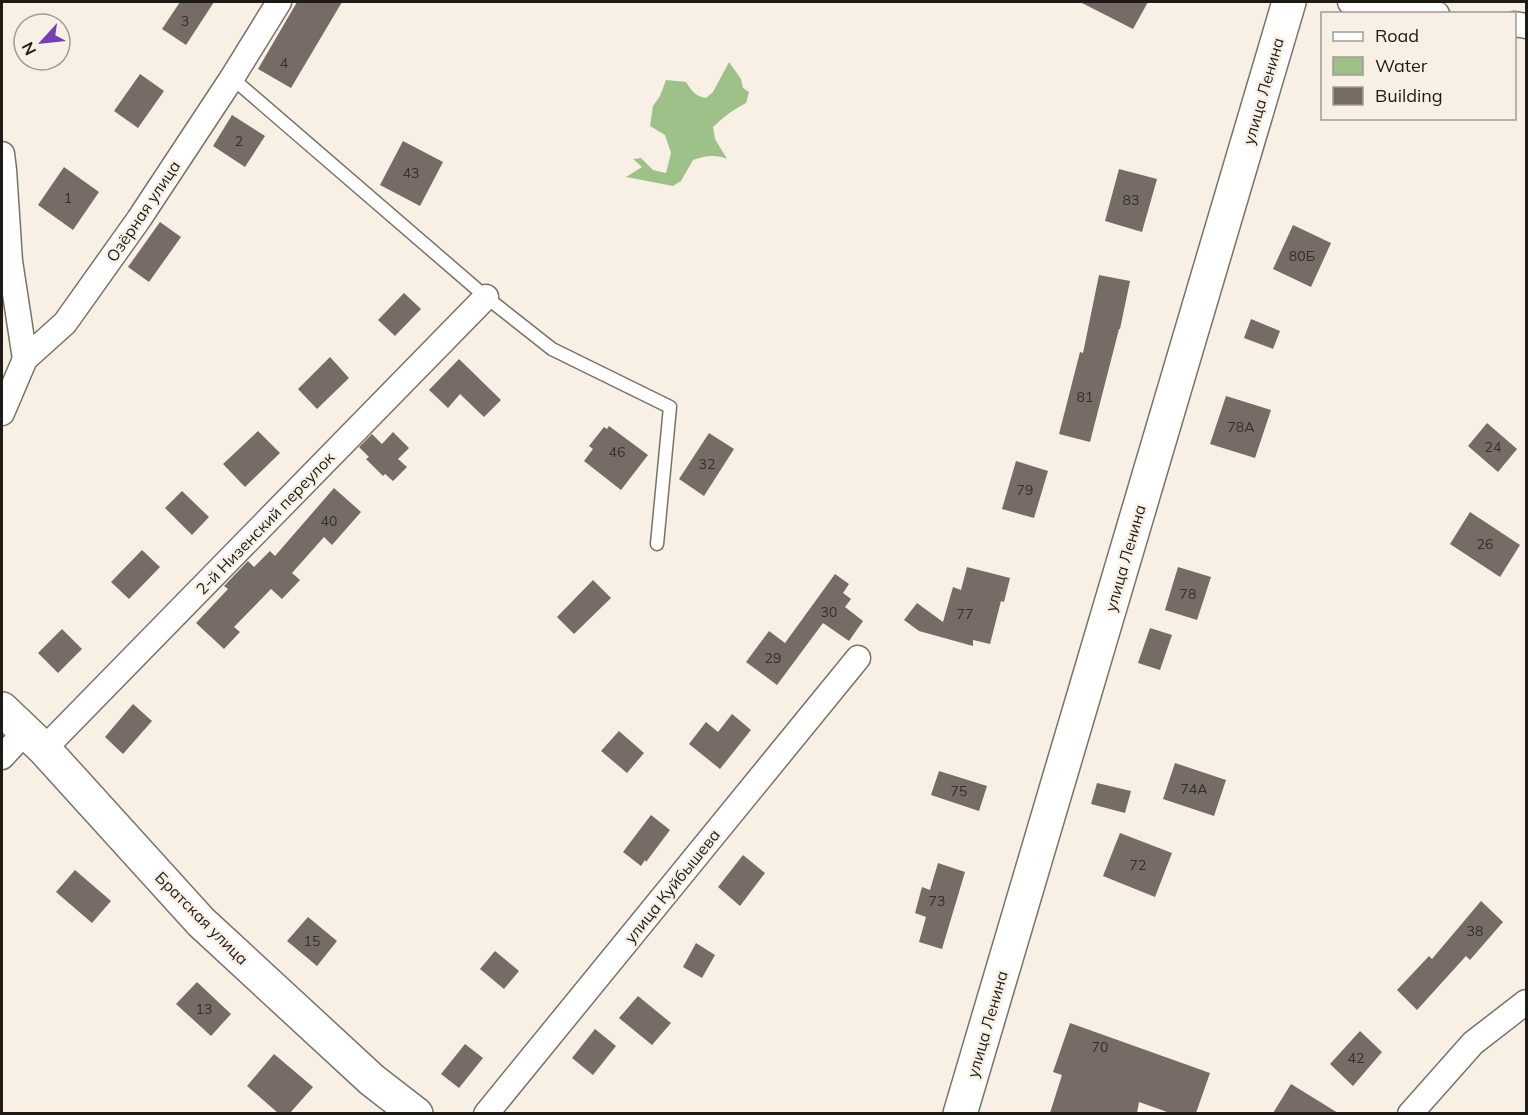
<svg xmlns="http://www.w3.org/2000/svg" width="1528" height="1115" font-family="Mulish,sans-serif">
  <rect width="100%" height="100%" fill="#f8f0e5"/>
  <path fill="#9ec189" d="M 729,62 L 741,79 L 743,88 L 749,92 L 746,103 C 734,109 723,117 713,127 L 715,139 L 727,159 C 715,154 706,156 693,160 L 681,181 L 673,186 L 626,177 L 642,167 L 633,159 L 641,158 L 653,170 L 666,173 L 671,153 L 665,135 L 650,126 L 653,106 L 660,96 L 666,80 L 686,82 C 692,91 695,96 706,98 L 713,92 Z"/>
  <g fill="#766b65">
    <path d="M 180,2 L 214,2 L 186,45 L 162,29 Z"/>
    <path d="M 297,2 L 342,2 L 291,88 L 258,69 Z"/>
    <path d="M 1080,2 L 1148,2 L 1133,29 Z"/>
    <path d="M 140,74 L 164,91 L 138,128 L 114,111 Z"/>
    <path d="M 232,115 L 265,136 L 245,167 L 213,146 Z"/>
    <path d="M 403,141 L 443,162 L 420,206 L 380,185 Z"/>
    <path d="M 64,167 L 99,192 L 73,230 L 38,205 Z"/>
    <path d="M 1119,169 L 1157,179 L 1142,232 L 1105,221 Z"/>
    <path d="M 160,222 L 181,237 L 149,282 L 128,267 Z"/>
    <path d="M 1293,225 L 1331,243 L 1311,287 L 1273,269 Z"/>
    <path d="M 1099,275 L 1130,281 L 1120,329 L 1119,329 L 1090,442 L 1059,434 L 1080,352 L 1083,353 Z"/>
    <path d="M 404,293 L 421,309 L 395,336 L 378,320 Z"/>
    <path d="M 1251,319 L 1280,331 L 1273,349 L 1244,338 Z"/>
    <path d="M 330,357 L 349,378 L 317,409 L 298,389 Z"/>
    <path d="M 459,359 L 501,400 L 484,417 L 460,394 L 448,408 L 429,390 Z"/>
    <path d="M 1226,396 L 1271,410 L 1255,458 L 1210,444 Z"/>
    <path d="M 1487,423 L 1517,449 L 1498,472 L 1468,446 Z"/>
    <path d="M 609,426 L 648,455 L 621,490 L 584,461 L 593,449 L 589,446 L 604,427 L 607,429 Z"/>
    <path d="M 258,431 L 280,453 L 245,487 L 223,464 Z"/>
    <path d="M 393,432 L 409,448 L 398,459 L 407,467 L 393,481 L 385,474 L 383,476 L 366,459 L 369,457 L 359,447 L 372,434 L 382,444 Z"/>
    <path d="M 709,433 L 734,449 L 704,496 L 679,479 Z"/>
    <path d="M 1016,461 L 1048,471 L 1034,518 L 1002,509 Z"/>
    <path d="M 334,488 L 361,512 L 332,545 L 324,537 L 292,573 L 300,580 L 282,599 L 271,589 L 234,627 L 240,632 L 224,649 L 196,623 L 228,589 L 224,586 L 248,561 L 254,567 L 270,551 L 275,556 Z"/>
    <path d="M 182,491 L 209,517 L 192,535 L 165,508 Z"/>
    <path d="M 1470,512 L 1520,545 L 1500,577 L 1450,544 Z"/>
    <path d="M 142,550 L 160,567 L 129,599 L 111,582 Z"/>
    <path d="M 967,567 L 1010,578 L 1004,602 L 1001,601 L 990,644 L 973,640 L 973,646 L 919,631 L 904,620 L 917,603 L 943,622 L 953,587 L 961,590 Z"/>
    <path d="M 1178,567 L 1211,577 L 1197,620 L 1165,610 Z"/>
    <path d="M 835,574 L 849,584 L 843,593 L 851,599 L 845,607 L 863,621 L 849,641 L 823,623 L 777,685 L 746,662 L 769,631 L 785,643 Z"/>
    <path d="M 593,580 L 611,598 L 574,634 L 557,617 Z"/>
    <path d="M 1150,628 L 1172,635 L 1160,670 L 1138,663 Z"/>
    <path d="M 62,629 L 82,649 L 58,673 L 38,653 Z"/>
    <path d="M 133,704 L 152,721 L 123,754 L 105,737 Z"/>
    <path d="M 732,714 L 751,730 L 720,769 L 689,744 L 706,722 L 718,732 Z"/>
    <path d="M 619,731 L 644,753 L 627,773 L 601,751 Z"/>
    <path d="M 1175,763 L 1226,780 L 1214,816 L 1163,799 Z"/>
    <path d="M 939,771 L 987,786 L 979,811 L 931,795 Z"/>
    <path d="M 1097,783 L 1131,791 L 1125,813 L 1091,804 Z"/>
    <path d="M 651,815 L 670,830 L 646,862 L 645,860 L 641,866 L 623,852 Z"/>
    <path d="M 1120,833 L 1172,853 L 1155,897 L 1103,876 Z"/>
    <path d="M 743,855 L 765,873 L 740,906 L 718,887 Z"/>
    <path d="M 938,863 L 965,872 L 942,949 L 919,942 L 926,917 L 915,913 L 922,887 L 930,890 Z"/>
    <path d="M 75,870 L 111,901 L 92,923 L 56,892 Z"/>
    <path d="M 1481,901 L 1503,922 L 1470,960 L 1466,956 L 1417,1010 L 1397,990 L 1429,956 L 1432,959 Z"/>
    <path d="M 308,917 L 337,941 L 317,966 L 287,941 Z"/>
    <path d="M 696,943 L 715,955 L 702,978 L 683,967 Z"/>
    <path d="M 495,951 L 519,971 L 504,989 L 480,969 Z"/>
    <path d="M 197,982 L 231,1014 L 211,1036 L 176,1004 Z"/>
    <path d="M 638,996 L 671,1023 L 652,1045 L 619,1018 Z"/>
    <path d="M 1070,1023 L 1210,1073 L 1196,1113 L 1170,1113 L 1139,1102 L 1137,1113 L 1050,1113 L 1062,1075 L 1053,1072 Z"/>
    <path d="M 595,1029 L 616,1046 L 593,1075 L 572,1058 Z"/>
    <path d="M 1360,1031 L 1382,1052 L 1353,1086 L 1330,1064 Z"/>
    <path d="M 465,1044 L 483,1058 L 459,1088 L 441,1074 Z"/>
    <path d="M 274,1054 L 313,1087 L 290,1113 L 278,1113 L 247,1086 Z"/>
    <path d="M 1291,1084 L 1338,1113 L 1273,1113 Z"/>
  </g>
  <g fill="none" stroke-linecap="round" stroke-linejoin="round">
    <g stroke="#797268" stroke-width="15">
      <path id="lane" d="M 232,78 L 486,297 L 552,349 L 670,407 L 657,544"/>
    </g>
    <g stroke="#797268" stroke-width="27">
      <g id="street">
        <path d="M 1350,2 L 1437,14"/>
        <path d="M 1514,24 L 1526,26"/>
        <path d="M 2,154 L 4,170 L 10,261 L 25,359"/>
        <path d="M 2,413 L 25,359 L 65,323 L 139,219 L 232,78 L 279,2"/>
        <path d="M 44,749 L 486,297"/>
        <path d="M 2,757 L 25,732"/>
        <path d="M 486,1114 L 858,658"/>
        <path d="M 1410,1114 L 1473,1043 L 1526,1002"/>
      </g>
    </g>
    <g stroke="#797268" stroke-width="36">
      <g id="secondary">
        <path d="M 2,709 L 44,749 L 201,922 L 372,1080 L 416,1114"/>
        <path d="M 960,1114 L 1289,2"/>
      </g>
    </g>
    <use href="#lane" stroke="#fff" stroke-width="12"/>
    <use href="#street" stroke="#fff" stroke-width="24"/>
    <use href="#secondary" stroke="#fff" stroke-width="33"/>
  </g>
  <g text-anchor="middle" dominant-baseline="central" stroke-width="5" stroke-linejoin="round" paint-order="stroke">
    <g font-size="14" fill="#342f2a">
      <text x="185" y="21">3</text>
      <text x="284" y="63">4</text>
      <text x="239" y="141">2</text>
      <text x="411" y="173">43</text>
      <text x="68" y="198">1</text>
      <text x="1131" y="200">83</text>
      <text x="1302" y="256">80Б</text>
      <text x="1085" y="397">81</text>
      <text x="1241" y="427">78А</text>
      <text x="1493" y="447">24</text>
      <text x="617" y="452">46</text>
      <text x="707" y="464">32</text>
      <text x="1025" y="490">79</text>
      <text x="329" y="521">40</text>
      <text x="1485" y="544">26</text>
      <text x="1188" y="594">78</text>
      <text x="829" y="612">30</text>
      <text x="965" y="614">77</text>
      <text x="773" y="658">29</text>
      <text x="1194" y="789">74А</text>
      <text x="959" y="791">75</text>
      <text x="1138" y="865">72</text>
      <text x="937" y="901">73</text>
      <text x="1475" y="931">38</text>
      <text x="312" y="941">15</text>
      <text x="204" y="1009">13</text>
      <text x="1100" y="1047">70</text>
      <text x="1356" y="1058">42</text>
    </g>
    <g font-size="16" fill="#1e1b17" stroke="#f8f0e5">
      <text transform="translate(1263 91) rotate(-74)">улица Ленина</text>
      <text transform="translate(143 211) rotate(-56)">Озёрная улица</text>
      <text transform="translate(265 523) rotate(-46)">2-й Низенский переулок</text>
      <text transform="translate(1125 558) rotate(-74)">улица Ленина</text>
      <text transform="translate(672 886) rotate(-51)">улица Куйбышева</text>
      <text transform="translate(202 918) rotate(45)">Братская улица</text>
      <text transform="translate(987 1024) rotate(-74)">улица Ленина</text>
    </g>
  </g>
  <rect width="1528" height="1115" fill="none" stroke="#1e1b17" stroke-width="6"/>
  <rect x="1321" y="12" width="195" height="108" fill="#f8f0e5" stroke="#a19b93" stroke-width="1.5"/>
  <rect x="1333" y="32" width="30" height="9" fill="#ffffff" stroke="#a19b93" stroke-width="1.5"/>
  <text x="1375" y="42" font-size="18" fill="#1e1b17">Road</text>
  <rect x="1333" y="57" width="30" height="18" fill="#9ec189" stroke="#a19b93" stroke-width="1.5"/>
  <text x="1375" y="72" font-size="18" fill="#1e1b17">Water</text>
  <rect x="1333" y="87" width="30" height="18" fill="#766b65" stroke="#a19b93" stroke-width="1.5"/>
  <text x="1375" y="102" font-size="18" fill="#1e1b17">Building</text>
  <g transform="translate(42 42) rotate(243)"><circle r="28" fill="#f8f0e5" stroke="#a19b93" stroke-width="1.5"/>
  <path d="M0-4.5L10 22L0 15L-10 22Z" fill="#773eb5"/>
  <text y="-9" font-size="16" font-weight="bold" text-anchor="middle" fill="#1e1b17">N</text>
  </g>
</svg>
